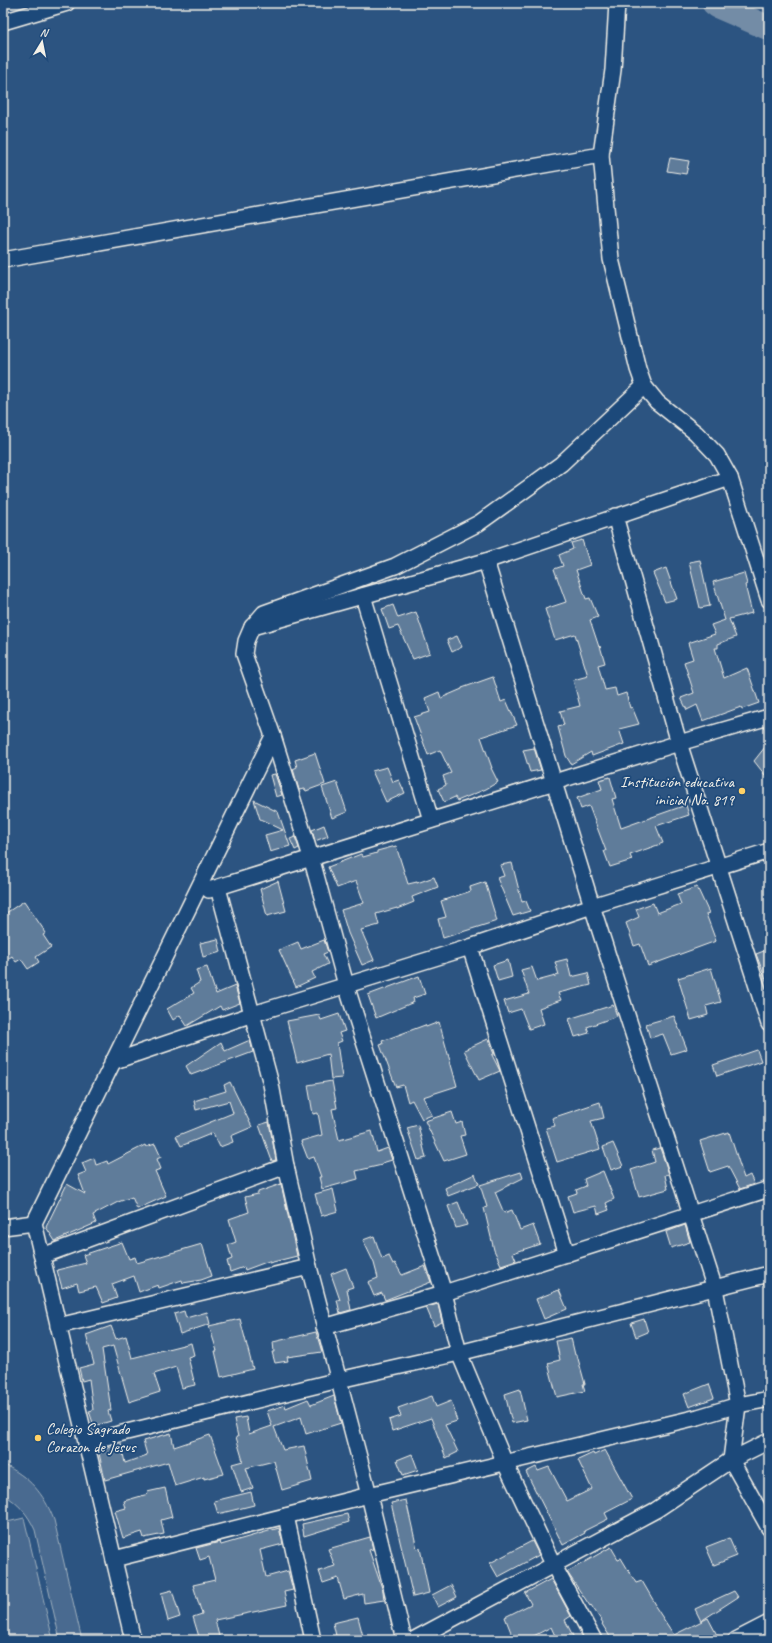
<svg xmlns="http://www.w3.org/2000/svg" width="772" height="1643" font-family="Caveat,sans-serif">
  <rect width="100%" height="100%" fill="#2c5481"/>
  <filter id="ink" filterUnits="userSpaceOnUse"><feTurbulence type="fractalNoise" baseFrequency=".025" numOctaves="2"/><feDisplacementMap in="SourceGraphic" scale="8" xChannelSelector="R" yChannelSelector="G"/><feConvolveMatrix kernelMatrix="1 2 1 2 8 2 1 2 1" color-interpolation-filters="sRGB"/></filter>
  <g filter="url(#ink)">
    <g fill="#496b90" stroke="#9eaebc">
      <path d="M 3,1464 C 30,1478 43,1492 54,1520 L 82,1640 L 60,1640 L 35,1530 C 28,1514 18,1503 3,1494 Z"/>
      <path d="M 24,1518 L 53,1640 L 3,1640 L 3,1523 Z"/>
    </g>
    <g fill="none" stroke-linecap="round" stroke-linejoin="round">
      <path stroke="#738ca6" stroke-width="25" d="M 714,3 L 718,6 L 769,28"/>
    </g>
    <g fill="#5e7b9a" stroke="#f4f1e8">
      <path d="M 670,158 L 689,161 L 686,174 L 667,171 Z"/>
      <path d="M 582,540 L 590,565 L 576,570 L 586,599 L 590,598 L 598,617 L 590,620 L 599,647 L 600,646 L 605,663 L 598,665 L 605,690 L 615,688 L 617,696 L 626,693 L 630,708 L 632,707 L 639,724 L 619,729 L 624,744 L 592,756 L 591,752 L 571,764 L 566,756 L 558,727 L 564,725 L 560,711 L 580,706 L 573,680 L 588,676 L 575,634 L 555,640 L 545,609 L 566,602 L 554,569 L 563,566 L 559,555 L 573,549 L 571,543 Z"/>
      <path d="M 700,560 L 710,606 L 700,608 L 689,562 Z"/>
      <path d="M 666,568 L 677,599 L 665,602 L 653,573 Z"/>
      <path d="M 744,573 L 747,584 L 745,585 L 752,613 L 729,619 L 736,637 L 718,644 L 718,648 L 715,648 L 724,678 L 747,668 L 759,703 L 742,709 L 741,707 L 703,721 L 697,705 L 687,710 L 681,698 L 694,693 L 684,662 L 693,659 L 688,643 L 715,634 L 711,625 L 725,620 L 713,582 Z"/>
      <path d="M 393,605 L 398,618 L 416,612 L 430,653 L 413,659 L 398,626 L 389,629 L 382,609 Z"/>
      <path d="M 457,636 L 462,647 L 452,652 L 447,640 Z"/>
      <path d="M 493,677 L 501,702 L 506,700 L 517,725 L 481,737 L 492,768 L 491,768 L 498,782 L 486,789 L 457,801 L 455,797 L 444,802 L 438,789 L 446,785 L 443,776 L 451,773 L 440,750 L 428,755 L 414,717 L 430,712 L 425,698 L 439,692 L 441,698 L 462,689 L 462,688 Z"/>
      <path d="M 769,742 L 769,780 L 754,761 Z"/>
      <path d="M 534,748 L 541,770 L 530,772 L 523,750 Z"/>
      <path d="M 315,753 L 325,784 L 306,791 L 305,789 L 299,790 L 293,769 L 297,767 L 295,760 Z"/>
      <path d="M 387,767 L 393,782 L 399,780 L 405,793 L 386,802 L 372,771 Z"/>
      <path d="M 275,774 L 282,795 L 276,797 L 270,775 Z"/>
      <path d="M 610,777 L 616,798 L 612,799 L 621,828 L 686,805 L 689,815 L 656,826 L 663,843 L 630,855 L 632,860 L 610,867 L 604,851 L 606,851 L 589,806 L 581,809 L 577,798 L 602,789 L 599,780 Z"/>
      <path d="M 337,782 L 347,812 L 332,818 L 322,787 Z"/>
      <path d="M 254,800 L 278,812 L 290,846 L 270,852 L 265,835 L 283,830 L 260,819 Z"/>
      <path d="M 324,825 L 328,836 L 315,841 L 312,830 Z"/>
      <path d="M 295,837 L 299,848 L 295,850 L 290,839 Z"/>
      <path d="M 396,846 L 408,884 L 417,882 L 417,883 L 434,877 L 438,887 L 412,897 L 414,902 L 397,909 L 397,908 L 376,914 L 379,925 L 361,930 L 374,960 L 362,965 L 348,933 L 341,910 L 364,903 L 356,881 L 337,888 L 328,867 L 361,854 L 363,857 L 377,853 L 377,851 Z"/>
      <path d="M 512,863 L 522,902 L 526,901 L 530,911 L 513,916 L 497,878 L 504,876 L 500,865 Z"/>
      <path d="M 278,881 L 286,911 L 267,916 L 260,889 Z"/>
      <path d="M 485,882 L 497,921 L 443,938 L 438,919 L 446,917 L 441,901 L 471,891 L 470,887 Z"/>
      <path d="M 697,887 L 709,913 L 706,914 L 716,941 L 648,966 L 640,944 L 634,946 L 626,923 L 639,917 L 636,909 L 653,903 L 657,913 L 681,904 L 677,894 Z"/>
      <path d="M 24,901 L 46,933 L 43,935 L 51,947 L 36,957 L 39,962 L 28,969 L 21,959 L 16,962 L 12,956 L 3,962 L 3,915 Z"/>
      <path d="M 218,939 L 221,952 L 203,957 L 200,943 Z"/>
      <path d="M 324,940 L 328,952 L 323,954 L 328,964 L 312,972 L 315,978 L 296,987 L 279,950 L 298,942 L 301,949 Z"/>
      <path d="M 769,949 L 769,985 L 768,985 L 756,954 Z"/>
      <path d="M 567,959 L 571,977 L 588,973 L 591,985 L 558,993 L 561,1000 L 539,1008 L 544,1024 L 529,1029 L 521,1009 L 508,1013 L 504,1001 L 529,994 L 521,970 L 532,967 L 537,981 L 559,975 L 555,962 Z"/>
      <path d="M 508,960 L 512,977 L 498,981 L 493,965 Z"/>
      <path d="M 207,967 L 216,994 L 235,986 L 240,1003 L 222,1010 L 220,1006 L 187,1026 L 180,1015 L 173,1020 L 167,1009 L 194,993 L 191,988 L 200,982 L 196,970 Z"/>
      <path d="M 711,968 L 721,1002 L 706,1006 L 708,1015 L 691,1020 L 678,978 Z"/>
      <path d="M 419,976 L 425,994 L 413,998 L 414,1002 L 376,1018 L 368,995 Z"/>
      <path d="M 613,1005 L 617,1016 L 587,1027 L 589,1033 L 575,1037 L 569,1019 Z"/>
      <path d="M 339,1014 L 345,1031 L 339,1033 L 342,1041 L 337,1043 L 342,1078 L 331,1079 L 328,1054 L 297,1063 L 287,1021 L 319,1015 L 321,1020 Z"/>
      <path d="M 674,1016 L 687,1049 L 671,1054 L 663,1034 L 650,1038 L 646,1024 Z"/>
      <path d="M 439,1022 L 457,1086 L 423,1097 L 432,1115 L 422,1119 L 412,1100 L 408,1102 L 403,1085 L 396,1087 L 380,1045 L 383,1044 L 382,1041 L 425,1025 L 426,1027 Z"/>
      <path d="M 488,1039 L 494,1054 L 492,1055 L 500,1071 L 479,1080 L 464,1050 Z"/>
      <path d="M 250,1040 L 253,1052 L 191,1075 L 186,1066 L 221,1042 L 225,1051 Z"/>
      <path d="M 757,1050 L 761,1061 L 717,1076 L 713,1065 Z"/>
      <path d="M 332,1081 L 337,1108 L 332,1109 L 339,1140 L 372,1131 L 377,1152 L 388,1148 L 392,1160 L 382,1163 L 382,1165 L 356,1171 L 358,1179 L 322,1189 L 319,1177 L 321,1177 L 314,1157 L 308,1159 L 301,1141 L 322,1135 L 318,1113 L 313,1114 L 308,1085 Z"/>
      <path d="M 230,1082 L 252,1127 L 231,1136 L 233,1142 L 220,1147 L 213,1133 L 181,1146 L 176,1136 L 233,1113 L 229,1101 L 196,1110 L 194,1101 L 226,1091 L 224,1085 Z"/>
      <path d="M 600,1102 L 604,1118 L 591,1121 L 600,1149 L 557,1162 L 546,1128 L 555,1126 L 552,1118 Z"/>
      <path d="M 452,1112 L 456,1124 L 462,1122 L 465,1135 L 460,1136 L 466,1154 L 444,1161 L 425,1121 Z"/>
      <path d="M 269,1122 L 276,1160 L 272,1161 L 259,1125 Z"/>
      <path d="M 418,1125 L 426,1158 L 418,1160 L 407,1128 Z"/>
      <path d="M 729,1132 L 744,1178 L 750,1175 L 754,1184 L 740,1189 L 728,1166 L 710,1172 L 700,1141 Z"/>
      <path d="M 613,1143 L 623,1166 L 611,1170 L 603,1147 Z"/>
      <path d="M 155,1144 L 161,1157 L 157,1159 L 161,1169 L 155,1171 L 166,1196 L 137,1209 L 132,1197 L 118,1202 L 93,1215 L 96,1223 L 55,1241 L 46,1227 L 67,1184 L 85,1194 L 78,1175 L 86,1172 L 82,1163 L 94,1158 L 96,1165 L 107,1161 L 108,1164 L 145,1145 L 146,1147 Z"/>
      <path d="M 660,1148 L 669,1174 L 665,1175 L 668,1189 L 639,1197 L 631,1170 L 655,1162 L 652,1150 Z"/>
      <path d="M 603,1171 L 614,1199 L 606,1203 L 609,1210 L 598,1214 L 596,1206 L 573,1212 L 568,1196 L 577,1193 L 576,1190 L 586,1186 L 584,1179 Z"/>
      <path d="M 521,1172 L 523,1178 L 495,1192 L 504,1213 L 512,1210 L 520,1230 L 533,1225 L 540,1244 L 513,1253 L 516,1260 L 501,1265 L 494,1250 L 484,1208 L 487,1207 L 480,1185 Z"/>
      <path d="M 475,1174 L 479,1184 L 448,1196 L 445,1188 Z"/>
      <path d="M 281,1184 L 297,1256 L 269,1263 L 269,1261 L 245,1270 L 244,1267 L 230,1272 L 227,1261 L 232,1259 L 228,1245 L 236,1242 L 229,1219 L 249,1212 L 245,1197 L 258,1194 L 258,1192 Z"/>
      <path d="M 333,1189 L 338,1211 L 321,1216 L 315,1194 Z"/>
      <path d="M 458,1202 L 467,1225 L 456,1228 L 448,1206 Z"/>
      <path d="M 685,1225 L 690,1242 L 671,1248 L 666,1232 Z"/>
      <path d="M 374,1236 L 382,1259 L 389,1256 L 393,1264 L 395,1263 L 402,1275 L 425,1266 L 431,1282 L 385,1300 L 382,1293 L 374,1296 L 368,1282 L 378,1278 L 374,1263 L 363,1240 Z"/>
      <path d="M 122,1242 L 129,1259 L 135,1257 L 137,1263 L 202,1244 L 212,1276 L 201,1280 L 183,1283 L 182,1280 L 159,1288 L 158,1285 L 139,1292 L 134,1276 L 112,1284 L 117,1298 L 103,1303 L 96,1287 L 79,1291 L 77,1283 L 62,1288 L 57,1270 L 86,1263 L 83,1255 Z"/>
      <path d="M 346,1268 L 353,1287 L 347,1289 L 351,1310 L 340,1313 L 337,1300 L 340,1300 L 331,1274 Z"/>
      <path d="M 559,1290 L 567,1309 L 544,1319 L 536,1299 Z"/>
      <path d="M 438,1304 L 442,1322 L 434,1326 L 426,1307 Z"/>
      <path d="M 184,1311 L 186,1318 L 207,1312 L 210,1324 L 180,1334 L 174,1314 Z"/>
      <path d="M 240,1319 L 253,1369 L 221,1377 L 215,1351 L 217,1351 L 209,1326 Z"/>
      <path d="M 644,1319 L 648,1332 L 636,1337 L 631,1323 Z"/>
      <path d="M 111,1326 L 116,1339 L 126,1336 L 132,1358 L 191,1343 L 194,1355 L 188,1357 L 195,1385 L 182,1388 L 176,1367 L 154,1374 L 160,1392 L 129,1402 L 113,1346 L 102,1349 L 111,1410 L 108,1411 L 111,1421 L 94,1426 L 89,1411 L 93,1410 L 89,1379 L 82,1381 L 79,1368 L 94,1364 L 86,1335 Z"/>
      <path d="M 316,1332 L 322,1352 L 287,1357 L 288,1361 L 275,1363 L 272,1352 L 274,1352 L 273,1342 Z"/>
      <path d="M 571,1338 L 575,1355 L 577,1355 L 585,1384 L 583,1384 L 585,1391 L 557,1397 L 548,1363 L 560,1360 L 556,1341 Z"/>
      <path d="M 709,1384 L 714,1398 L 689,1407 L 684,1394 Z"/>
      <path d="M 520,1389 L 527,1420 L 512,1423 L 505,1394 Z"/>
      <path d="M 334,1396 L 341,1423 L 306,1434 L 301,1417 L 274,1427 L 283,1450 L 304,1446 L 312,1481 L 282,1490 L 274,1461 L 246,1468 L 253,1488 L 241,1492 L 232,1464 L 243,1461 L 236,1437 L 238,1437 L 234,1419 L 246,1417 L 249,1434 L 272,1426 L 267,1411 L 285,1405 L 286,1408 L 308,1399 L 311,1405 Z"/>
      <path d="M 432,1396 L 436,1407 L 451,1401 L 455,1412 L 454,1412 L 457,1421 L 445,1425 L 458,1452 L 446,1458 L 431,1418 L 392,1431 L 389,1420 L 401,1416 L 398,1408 Z"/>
      <path d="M 171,1433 L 174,1447 L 210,1435 L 224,1474 L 204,1479 L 204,1477 L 175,1486 L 168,1462 L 105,1480 L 98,1449 L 121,1444 L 125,1463 L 147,1455 L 143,1441 Z"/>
      <path d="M 605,1450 L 632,1499 L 605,1513 L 608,1519 L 584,1531 L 585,1533 L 563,1545 L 526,1472 L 536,1467 L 538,1471 L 549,1467 L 567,1501 L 592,1489 L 578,1460 L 593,1453 L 594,1455 Z"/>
      <path d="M 412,1454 L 418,1470 L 403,1475 L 397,1460 Z"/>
      <path d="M 165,1488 L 172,1517 L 161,1520 L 164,1534 L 144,1538 L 142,1532 L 123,1538 L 115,1511 L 126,1508 L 124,1501 L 148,1494 L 147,1492 Z"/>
      <path d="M 251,1492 L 254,1505 L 218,1514 L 214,1501 Z"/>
      <path d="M 406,1500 L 417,1549 L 420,1548 L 429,1593 L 413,1597 L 391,1503 Z"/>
      <path d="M 347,1514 L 349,1522 L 304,1536 L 302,1524 Z"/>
      <path d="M 279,1528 L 283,1544 L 260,1550 L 266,1577 L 288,1571 L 293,1590 L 284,1592 L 287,1605 L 215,1620 L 220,1640 L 200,1640 L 193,1617 L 202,1614 L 193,1585 L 215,1580 L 209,1557 L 200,1560 L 196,1548 L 220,1542 L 221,1545 Z"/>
      <path d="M 370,1537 L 373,1549 L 369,1550 L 383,1591 L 384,1600 L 364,1603 L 363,1594 L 344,1599 L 338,1578 L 323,1583 L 319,1571 L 335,1566 L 328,1549 Z"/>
      <path d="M 729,1538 L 737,1556 L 714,1565 L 706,1547 Z"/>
      <path d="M 532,1541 L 539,1555 L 498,1577 L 490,1563 Z"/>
      <path d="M 611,1547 L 618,1559 L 621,1558 L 636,1583 L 642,1581 L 656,1605 L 655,1606 L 674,1635 L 708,1618 L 717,1635 L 707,1640 L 612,1640 L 602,1624 L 603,1623 L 591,1605 L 590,1606 L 567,1572 Z"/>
      <path d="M 551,1579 L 571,1616 L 565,1620 L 575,1640 L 557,1640 L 551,1627 L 526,1640 L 514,1640 L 505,1617 L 531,1604 L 525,1593 Z"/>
      <path d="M 451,1585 L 457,1597 L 438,1607 L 432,1595 Z"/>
      <path d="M 172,1590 L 180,1617 L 168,1621 L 161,1593 Z"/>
      <path d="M 734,1591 L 738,1597 L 701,1621 L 695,1609 Z"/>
      <path d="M 358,1617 L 364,1640 L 337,1640 L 333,1623 Z"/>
    </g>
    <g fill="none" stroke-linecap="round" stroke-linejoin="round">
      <g stroke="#f4f1e8" stroke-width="18">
        <g id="street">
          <path d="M 3,22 L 67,3"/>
          <path d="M 3,260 L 601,155"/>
          <path d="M 644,386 L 657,402 L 696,433 L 717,455 L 730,478 L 769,600"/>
          <path d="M 615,516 L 679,743 L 769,1024"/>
          <path d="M 486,561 L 592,906 L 715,1289 L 738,1405 L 731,1460 L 769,1528"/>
          <path d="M 363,596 L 431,820"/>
          <path d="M 252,627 L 264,613 L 395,566 L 479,523 L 561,464 L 644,386 L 638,369 L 611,259 L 601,155 L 613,70 L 617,3"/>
          <path d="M 273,736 L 244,654 L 246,641 L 252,627 L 486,561 L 730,478"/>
          <path d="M 218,888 L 271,1084 L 286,1166 L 309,1267 L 369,1495 L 404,1640"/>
          <path d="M 209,890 L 679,743 L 769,717"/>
          <path d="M 470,947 L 567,1254"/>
          <path d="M 112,1062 L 253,1014 L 470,947 L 592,906 L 769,851"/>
          <path d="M 3,1227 L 34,1223"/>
          <path d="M 42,1256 L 286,1166"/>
          <path d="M 58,1326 L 309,1267"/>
          <path d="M 324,1327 L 444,1293 L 769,1189"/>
          <path d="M 86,1442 L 339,1380 L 459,1353 L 769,1274"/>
          <path d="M 286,1516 L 313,1640"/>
          <path d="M 114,1559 L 369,1495 L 698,1417 L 738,1405 L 769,1399"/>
          <path d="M 133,1640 L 34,1223 L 273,736 L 311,857 L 346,985 L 444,1293 L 459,1353 L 505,1463 L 553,1564 L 594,1640"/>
          <path d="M 413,1640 L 656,1510 L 731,1460 L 769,1441"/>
          <path d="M 736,1640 L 769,1623"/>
        </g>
      </g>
      <use href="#street" stroke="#1f4a7a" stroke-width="15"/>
    </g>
  </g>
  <g fill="#ffd166" stroke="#1f4a7a" stroke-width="1.5">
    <circle cx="742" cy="791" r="4"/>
    <circle cx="38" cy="1438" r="4"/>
  </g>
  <g text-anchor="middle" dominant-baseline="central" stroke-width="3.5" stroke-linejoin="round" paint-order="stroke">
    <g font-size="16" fill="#f4f1e8" stroke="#1f4a7a" text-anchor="end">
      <text x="734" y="782">Institución educativa<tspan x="734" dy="18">inicial No. 819</tspan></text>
      <text x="46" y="1429" text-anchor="start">Colegio Sagrado<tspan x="46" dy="18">Corazon de Jesus</tspan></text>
    </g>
  </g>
  <rect width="772" height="1643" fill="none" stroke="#1f4a7a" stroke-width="16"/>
  <rect x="8" y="8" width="756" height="1627" fill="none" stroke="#f4f1e8" stroke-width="1.5" filter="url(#ink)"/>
  <g transform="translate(42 42) rotate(10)" stroke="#1f4a7a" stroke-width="3" paint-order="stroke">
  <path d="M0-3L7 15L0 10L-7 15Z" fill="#f4f1e8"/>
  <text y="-6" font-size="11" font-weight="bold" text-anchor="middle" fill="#f4f1e8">N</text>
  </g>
</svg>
